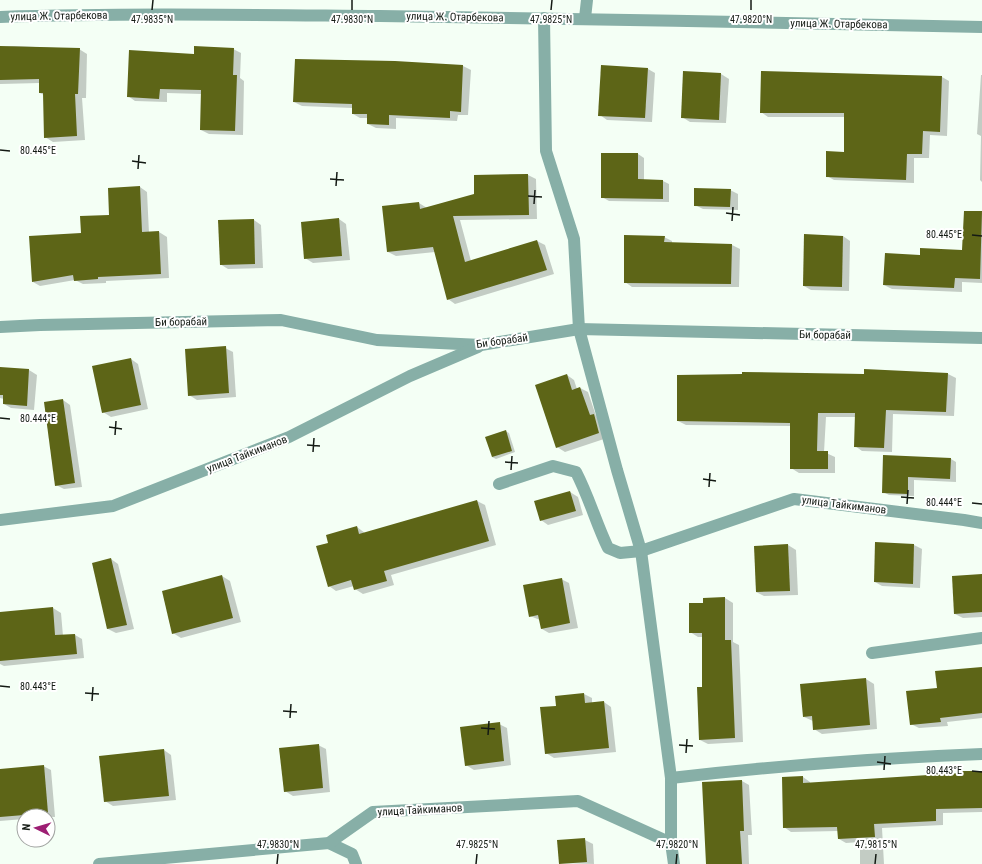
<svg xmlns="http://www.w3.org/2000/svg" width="982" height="864" font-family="'Roboto Condensed',sans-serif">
  <rect width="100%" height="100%" fill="#f4fff5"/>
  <g fill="#0003">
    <path d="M 14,46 L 79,49 L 87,54 L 86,98 L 82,98 L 85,140 L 53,142 L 45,137 L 44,95 L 40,93 L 40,83 L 0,84 L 0,47 Z"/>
    <path d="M 233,49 L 241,53 L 240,78 L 244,81 L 243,135 L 209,134 L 201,130 L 202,94 L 167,93 L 167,102 L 135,101 L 128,96 Z"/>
    <path d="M 395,62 L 463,66 L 471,70 L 468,115 L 458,115 L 457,121 L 396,118 L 396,129 L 376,128 L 368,124 L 368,118 L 360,118 L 353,114 L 353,108 L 302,106 L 294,102 Z"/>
    <path d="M 648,69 L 655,73 L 652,122 L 607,120 L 600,115 Z"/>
    <path d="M 721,74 L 729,79 L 726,123 L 690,122 L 682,117 Z"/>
    <path d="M 981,75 L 982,75 L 982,182 L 980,180 L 981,136 L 977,134 Z"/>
    <path d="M 942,77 L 949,81 L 947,136 L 930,135 L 929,158 L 914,158 L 914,183 L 834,180 L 827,176 L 844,153 L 845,117 L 768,117 L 761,112 Z"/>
    <path d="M 638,154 L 644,158 L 644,180 L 663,181 L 669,184 L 669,202 L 609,201 L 602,197 Z"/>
    <path d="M 528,175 L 536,179 L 537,219 L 460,220 L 471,261 L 537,241 L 545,245 L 554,274 L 455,304 L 448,299 L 435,252 L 396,256 L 388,252 L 419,203 L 427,208 L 475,195 L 475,176 Z"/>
    <path d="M 140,187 L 147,192 L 149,233 L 159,232 L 167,237 L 169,278 L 106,281 L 106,283 L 83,284 L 75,280 L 40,286 L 33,282 L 82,234 L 110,216 Z"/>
    <path d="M 730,190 L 738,194 L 738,210 L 703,209 L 695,205 Z"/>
    <path d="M 965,212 L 982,213 L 982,283 L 962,282 L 962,292 L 892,289 L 884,285 L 921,256 L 963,251 Z"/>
    <path d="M 339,219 L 346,224 L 350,260 L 313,263 L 305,258 Z"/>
    <path d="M 254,220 L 261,225 L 263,268 L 228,269 L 220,264 Z"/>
    <path d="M 843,236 L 850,241 L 849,291 L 811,290 L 804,286 Z"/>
    <path d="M 664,237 L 672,241 L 672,243 L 732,245 L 740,249 L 739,287 L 632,287 L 625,282 Z"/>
    <path d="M 225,348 L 233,352 L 236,397 L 197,400 L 189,395 Z"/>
    <path d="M 131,359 L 138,364 L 148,409 L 111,417 L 103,412 Z"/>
    <path d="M 0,368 L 29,370 L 37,375 L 34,410 L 11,408 L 4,404 L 4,399 L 0,398 Z"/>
    <path d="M 865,370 L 948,374 L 956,378 L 954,416 L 893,414 L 892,452 L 862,451 L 855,446 L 856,417 L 826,417 L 824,452 L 835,457 L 835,473 L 799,473 L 791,468 L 791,426 L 686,425 L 678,421 L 865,376 Z"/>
    <path d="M 567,375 L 574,380 L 577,389 L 580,388 L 588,392 L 596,416 L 602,420 L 607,438 L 565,452 L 557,447 Z"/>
    <path d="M 63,400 L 70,405 L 82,487 L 64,489 L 56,485 Z"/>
    <path d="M 505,431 L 509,433 L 515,452 L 496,459 L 492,457 Z"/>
    <path d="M 884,456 L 951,459 L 956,462 L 956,482 L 914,480 L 914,496 L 889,495 L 883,492 Z"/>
    <path d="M 570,492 L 578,497 L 583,515 L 548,525 L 541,520 Z"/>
    <path d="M 477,501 L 485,505 L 496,545 L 391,575 L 394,585 L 363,594 L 355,589 L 354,586 L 336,591 L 329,586 L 329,543 L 357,527 L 365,533 Z"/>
    <path d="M 788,545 L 796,550 L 798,595 L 764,596 L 756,592 L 755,547 Z"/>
    <path d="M 914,545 L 922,549 L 920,588 L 882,586 L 875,582 Z"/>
    <path d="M 111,559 L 118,564 L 134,629 L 116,633 L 108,629 Z"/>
    <path d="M 982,575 L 982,617 L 963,618 L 955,614 Z"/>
    <path d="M 222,576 L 230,581 L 241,622 L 181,638 L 173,633 Z"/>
    <path d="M 561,579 L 569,583 L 578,628 L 549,633 L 542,629 L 540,620 L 530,616 Z"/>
    <path d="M 725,598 L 733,603 L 733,642 L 739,645 L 743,742 L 708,744 L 700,740 L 703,688 L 703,637 L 698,637 L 690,632 L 704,604 Z"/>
    <path d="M 53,608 L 61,613 L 63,636 L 75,635 L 82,639 L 84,658 L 4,666 L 0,664 L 0,613 Z"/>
    <path d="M 982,668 L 982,718 L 947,722 L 948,726 L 919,728 L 911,724 L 938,689 Z"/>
    <path d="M 866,679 L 874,684 L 877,729 L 822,734 L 814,729 L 813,721 L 804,717 Z"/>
    <path d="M 584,694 L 592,698 L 592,703 L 604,702 L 611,707 L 616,752 L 554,758 L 546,753 L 558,707 Z"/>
    <path d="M 499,724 L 507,728 L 511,765 L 474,770 L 466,765 Z"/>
    <path d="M 318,745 L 326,749 L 330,792 L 293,796 L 285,791 Z"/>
    <path d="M 164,750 L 171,755 L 176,800 L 113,806 L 105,801 Z"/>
    <path d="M 43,766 L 51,770 L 55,817 L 24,816 L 24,819 L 0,821 L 0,770 Z"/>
    <path d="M 982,772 L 982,812 L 943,813 L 943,825 L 882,828 L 884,864 L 860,864 L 860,842 L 846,843 L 839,839 L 838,831 L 791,832 L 784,827 L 803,777 L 810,782 L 810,784 Z"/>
    <path d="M 742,781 L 749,785 L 752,835 L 748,835 L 749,864 L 707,864 Z"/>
    <path d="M 585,840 L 593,844 L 594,864 L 560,863 Z"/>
  </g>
  <g fill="#5d6517">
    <path d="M 0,46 L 80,48 L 78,94 L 75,94 L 77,136 L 44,138 L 43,93 L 39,93 L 39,79 L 0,80 Z"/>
    <path d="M 194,46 L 234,48 L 233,75 L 237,75 L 235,131 L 200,130 L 201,90 L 160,89 L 159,99 L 127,97 L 129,50 L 194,54 Z"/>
    <path d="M 295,59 L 395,61 L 463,65 L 461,112 L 450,111 L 450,118 L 389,115 L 389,125 L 367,124 L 367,114 L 352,114 L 352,104 L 293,102 Z"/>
    <path d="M 601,65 L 648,68 L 645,118 L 598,116 Z"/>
    <path d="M 683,71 L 721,73 L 719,120 L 681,118 Z"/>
    <path d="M 761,71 L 942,76 L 940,132 L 923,131 L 922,154 L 907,154 L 906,180 L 826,177 L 826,151 L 844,152 L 844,113 L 760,113 Z"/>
    <path d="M 601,153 L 638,153 L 638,179 L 663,180 L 663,199 L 601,198 Z"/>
    <path d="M 528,174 L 529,215 L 453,216 L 465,262 L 537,240 L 547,270 L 447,300 L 433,247 L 387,252 L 382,206 L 419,202 L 420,209 L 474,194 L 474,175 Z"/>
    <path d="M 140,186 L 142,232 L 159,231 L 161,274 L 98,277 L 98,279 L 74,281 L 73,275 L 32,282 L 29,236 L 81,233 L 80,216 L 109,215 L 108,188 Z"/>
    <path d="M 694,188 L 731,189 L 730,207 L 694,206 Z"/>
    <path d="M 964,211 L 982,211 L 980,279 L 955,278 L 954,288 L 883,285 L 885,253 L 920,255 L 920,248 L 962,250 Z"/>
    <path d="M 339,218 L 342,256 L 304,259 L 301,222 Z"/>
    <path d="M 254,219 L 255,264 L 220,265 L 218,220 Z"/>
    <path d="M 804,234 L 843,236 L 842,287 L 803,286 Z"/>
    <path d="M 624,235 L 665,236 L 664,242 L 732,244 L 731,284 L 624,283 Z"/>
    <path d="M 226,346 L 229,393 L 188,396 L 185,349 Z"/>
    <path d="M 131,358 L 141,405 L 102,413 L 92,366 Z"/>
    <path d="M 0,367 L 29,369 L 27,406 L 3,404 L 3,395 L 0,395 Z"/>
    <path d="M 864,369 L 948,373 L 946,412 L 886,410 L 884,448 L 854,447 L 855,413 L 818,413 L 817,451 L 828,451 L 828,469 L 790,469 L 790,423 L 677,421 L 677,375 L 742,374 L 742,372 L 864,374 Z"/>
    <path d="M 567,374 L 572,390 L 580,387 L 590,415 L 594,414 L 599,433 L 556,448 L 535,385 Z"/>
    <path d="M 63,399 L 75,483 L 55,486 L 44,402 Z"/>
    <path d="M 506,430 L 512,451 L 492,457 L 485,437 Z"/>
    <path d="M 883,455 L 951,458 L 950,479 L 908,477 L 908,494 L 882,493 Z"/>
    <path d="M 570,491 L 576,511 L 540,521 L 534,501 Z"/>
    <path d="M 477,500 L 489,541 L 384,571 L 387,581 L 354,590 L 351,580 L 328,587 L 316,546 L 328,543 L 326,535 L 357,526 L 359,534 Z"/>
    <path d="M 875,542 L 914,544 L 913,584 L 874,582 Z"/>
    <path d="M 788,544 L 790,591 L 756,592 L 754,546 Z"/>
    <path d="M 111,558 L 127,625 L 107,629 L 92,563 Z"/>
    <path d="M 982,574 L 982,612 L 954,614 L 952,576 Z"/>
    <path d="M 222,575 L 233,618 L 172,634 L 162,591 Z"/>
    <path d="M 562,578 L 570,623 L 541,629 L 538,615 L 529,617 L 523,585 Z"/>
    <path d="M 725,597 L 725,640 L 731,640 L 735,738 L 699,740 L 697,687 L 702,687 L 702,633 L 689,633 L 689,603 L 703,603 L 703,598 Z"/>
    <path d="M 53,607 L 55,635 L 75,634 L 77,654 L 0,661 L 0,612 Z"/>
    <path d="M 982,667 L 982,713 L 940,718 L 941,722 L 910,725 L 906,691 L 937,688 L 935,671 Z"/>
    <path d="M 866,678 L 870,725 L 813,730 L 812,716 L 803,717 L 800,684 Z"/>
    <path d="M 584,693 L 585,703 L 604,701 L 609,748 L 545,754 L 540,707 L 556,706 L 555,696 Z"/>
    <path d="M 500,722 L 504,761 L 465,766 L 460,727 Z"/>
    <path d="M 319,744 L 323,788 L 284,792 L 279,748 Z"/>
    <path d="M 164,749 L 169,796 L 104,802 L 99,756 Z"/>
    <path d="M 44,765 L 48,813 L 0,817 L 0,769 Z"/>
    <path d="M 960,771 L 982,771 L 982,808 L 936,809 L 936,821 L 874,824 L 875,837 L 838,839 L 837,827 L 783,828 L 782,777 L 803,776 L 803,783 L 960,773 Z"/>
    <path d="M 742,780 L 744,831 L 740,831 L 742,864 L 706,864 L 702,782 Z"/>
    <path d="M 585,838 L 587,862 L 559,864 L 557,840 Z"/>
  </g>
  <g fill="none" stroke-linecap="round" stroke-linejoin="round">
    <g stroke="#87afa7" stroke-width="12">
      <path d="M 0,17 C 127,13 253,15 380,16 C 581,18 781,23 982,27"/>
      <path d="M 544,18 L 546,151 L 574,239 L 579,329 L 617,470 L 641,551 L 671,778 L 671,843 L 674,864"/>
      <path d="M 585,18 L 587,0"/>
      <path d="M 0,327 L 40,325 L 281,320 L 377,340 L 481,345 L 579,329 L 982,338"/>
      <path d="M 499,484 L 553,466 L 576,472 C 589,497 596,523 608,548 L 620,553 L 641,551 L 794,499 L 964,520 L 982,523"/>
      <path d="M 0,520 L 113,506 L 289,437 L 410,376 L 478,347"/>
      <path d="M 872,653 L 982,638"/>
      <path d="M 671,778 C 775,766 878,758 982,754"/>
      <path d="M 329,843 L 352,854 L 356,864"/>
      <path d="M 99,864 L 329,843 L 373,812 L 578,801 L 671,843"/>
    </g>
  </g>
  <path fill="none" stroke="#141a14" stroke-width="1.5" d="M 152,10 L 153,0M 352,10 L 352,0M 551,10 L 552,0M 751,10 L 751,0M 0,150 L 10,151M 132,161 L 146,163M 138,169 L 139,155M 330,179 L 344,180M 336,186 L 337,172M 528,196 L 542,197M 534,204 L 535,190M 726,213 L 740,215M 732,221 L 733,207M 972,235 L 982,236M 0,418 L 10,419M 109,427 L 122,429M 115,435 L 116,421M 307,445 L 320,446M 313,452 L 314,438M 505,462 L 518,463M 511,470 L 512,456M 703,479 L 716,481M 709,487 L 710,473M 901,497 L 914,498M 972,503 L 982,504M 907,504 L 908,490M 0,686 L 10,687M 85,693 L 99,694M 92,701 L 93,687M 283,711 L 297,712M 290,718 L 291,704M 481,728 L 495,729M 488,735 L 489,721M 679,745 L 693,746M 686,753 L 687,739M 877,762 L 891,764M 884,770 L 885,756M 972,771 L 982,772M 277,864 L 278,854M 476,864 L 477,854M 676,864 L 677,854M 875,864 L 876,854"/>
  <g text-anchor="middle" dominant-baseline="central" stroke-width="4" stroke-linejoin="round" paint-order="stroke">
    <g font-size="11" fill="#141a14" stroke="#fff">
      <text transform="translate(59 16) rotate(-1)">улица Ж. Отарбекова</text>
      <text transform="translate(455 17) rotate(1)">улица Ж. Отарбекова</text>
      <text transform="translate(839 24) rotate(1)">улица Ж. Отарбекова</text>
      <text transform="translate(181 322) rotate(-1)">Би борабай</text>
      <text transform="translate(825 335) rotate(1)">Би борабай</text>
      <text transform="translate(502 341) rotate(-8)">Би борабай</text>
      <text transform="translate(247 454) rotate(-21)">улица Тайкиманов</text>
      <text transform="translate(844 505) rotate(7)">улица Тайкиманов</text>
      <text transform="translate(420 810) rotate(-3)">улица Тайкиманов</text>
    </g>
  </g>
  <g font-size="10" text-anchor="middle" fill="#141a14" stroke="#fff" stroke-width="4" stroke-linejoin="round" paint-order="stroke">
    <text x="152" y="23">47.9835°N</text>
    <text x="352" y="23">47.9830°N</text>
    <text x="551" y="23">47.9825°N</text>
    <text x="751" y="23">47.9820°N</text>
    <text x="38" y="154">80.445°E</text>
    <text x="944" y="238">80.445°E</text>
    <text x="38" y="422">80.444°E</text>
    <text x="944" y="506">80.444°E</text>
    <text x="38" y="690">80.443°E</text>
    <text x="944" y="774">80.443°E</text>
    <text x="278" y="848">47.9830°N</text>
    <text x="477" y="848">47.9825°N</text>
    <text x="677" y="848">47.9820°N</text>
    <text x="876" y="848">47.9815°N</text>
  </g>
  <g transform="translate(36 828) rotate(275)"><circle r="19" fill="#ffffff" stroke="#a1a3a1"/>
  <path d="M0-3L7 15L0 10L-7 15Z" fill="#9d1e73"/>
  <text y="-6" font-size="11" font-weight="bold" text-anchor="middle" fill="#141a14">N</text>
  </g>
</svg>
